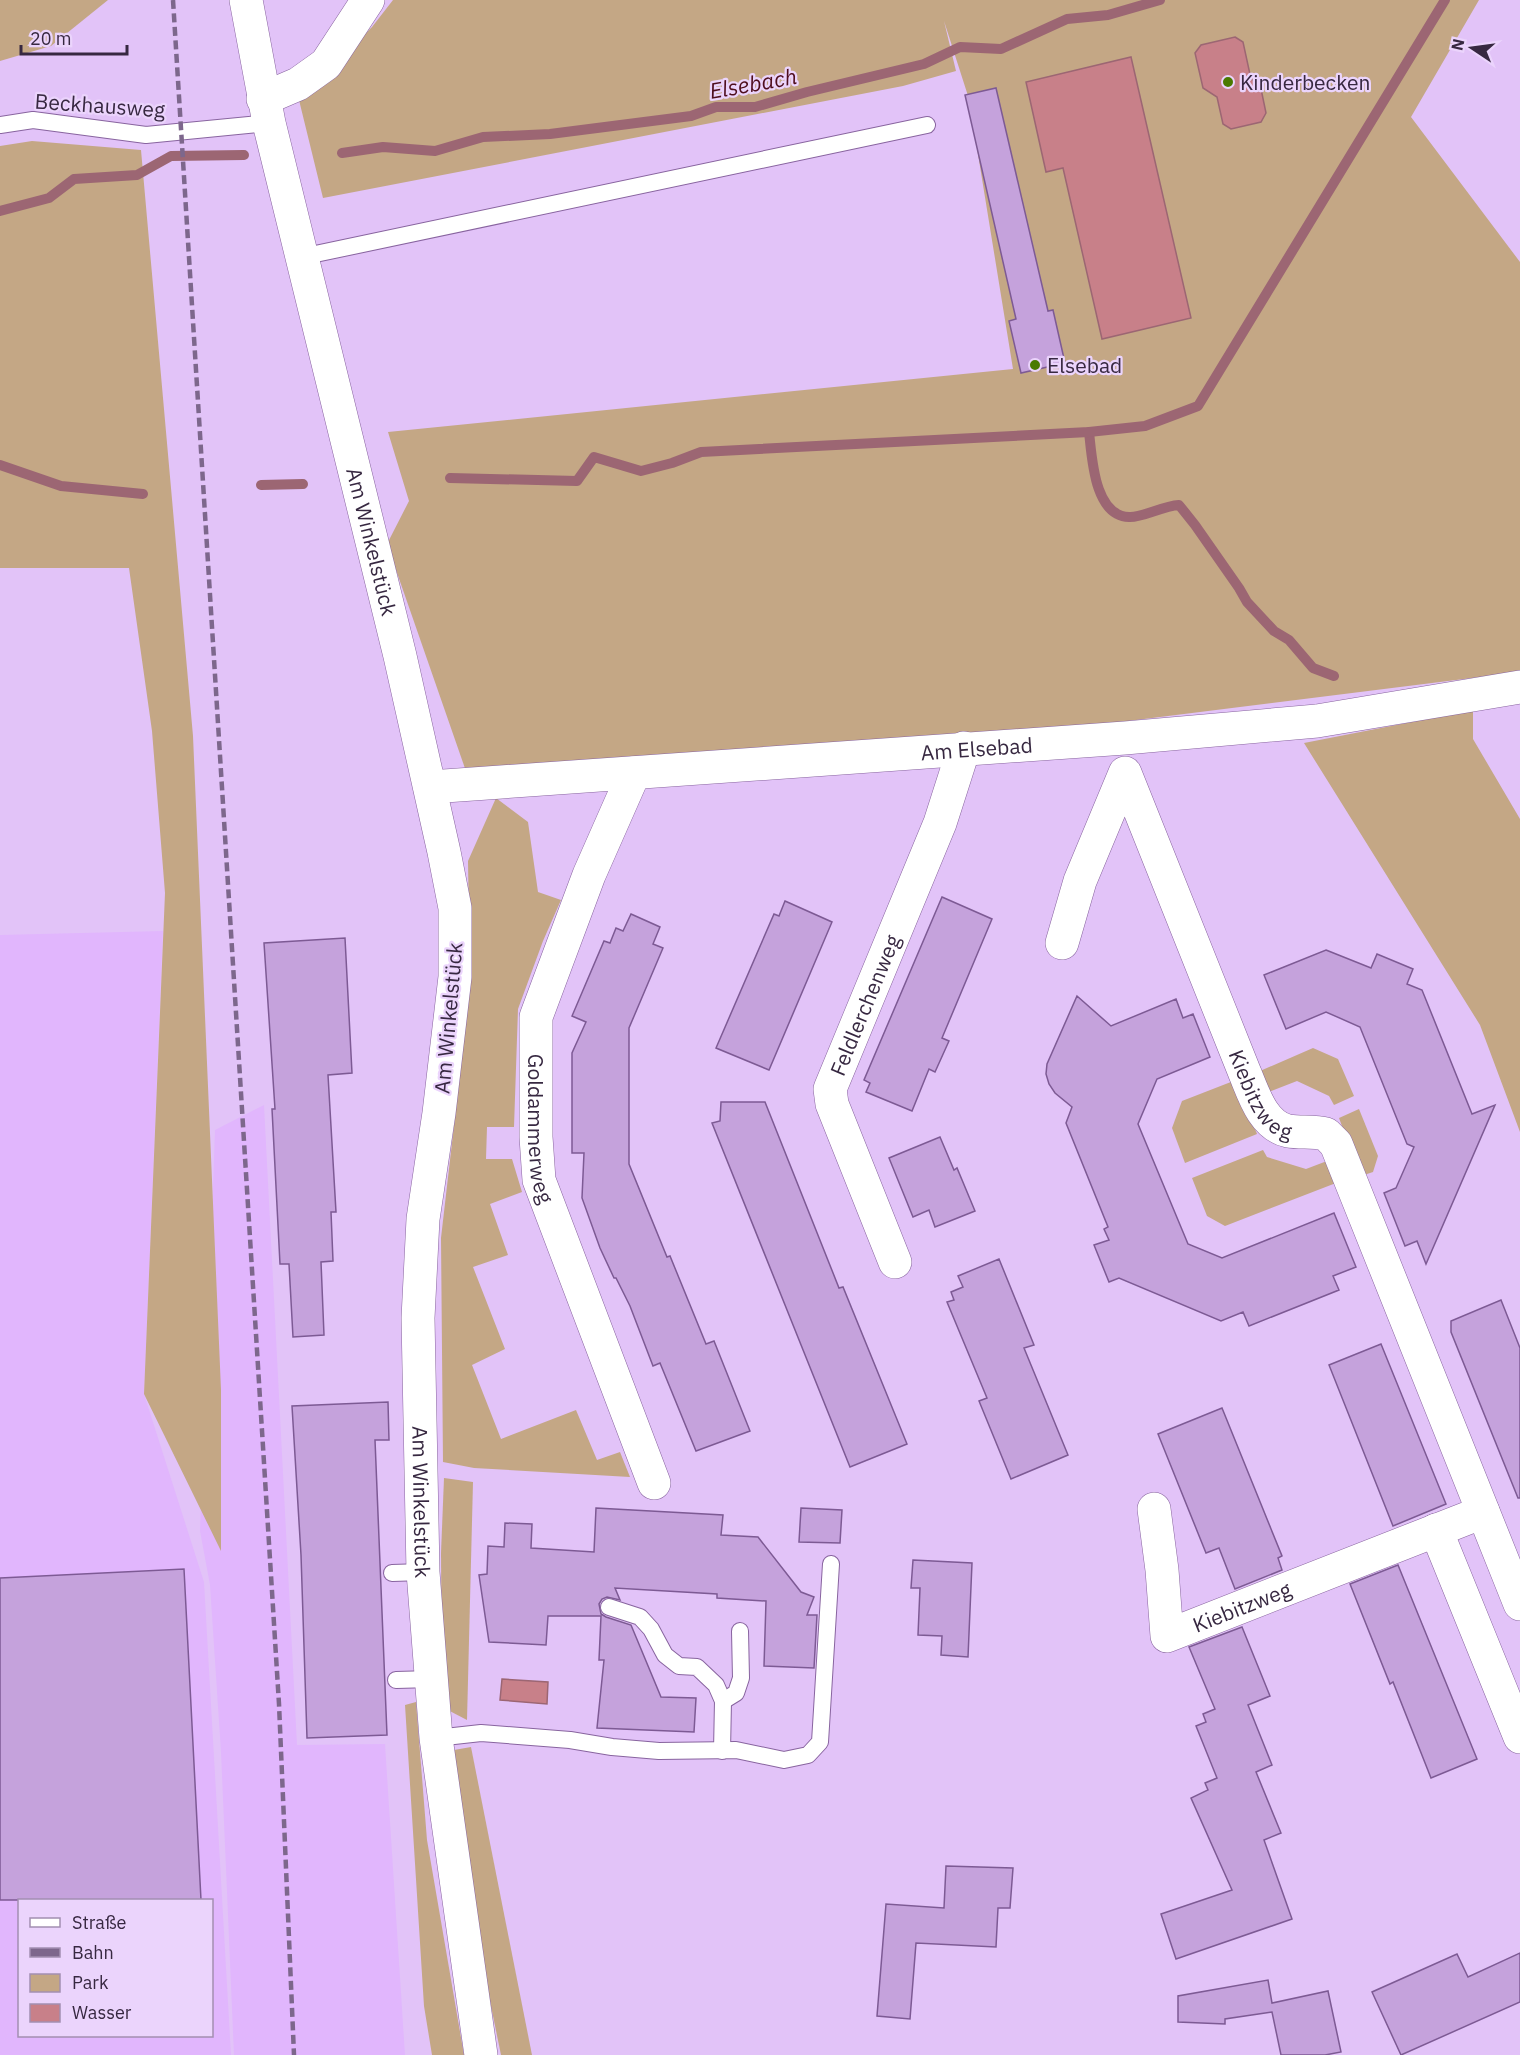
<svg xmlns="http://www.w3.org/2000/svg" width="1520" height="2055" font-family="'IBM Plex Sans',sans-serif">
  <rect width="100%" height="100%" fill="#e2c3f8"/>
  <g fill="#e1b6fd" fill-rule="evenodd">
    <path d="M 163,931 L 144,1394 L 204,1582 L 231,2055 L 0,2055 L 0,935 ZM 20,1900 L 212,1900 L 212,2036 L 20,2036 Z"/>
    <path d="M 264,1105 L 297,1745 L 385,1744 L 405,2055 L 234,2055 L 221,1752 L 210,1585 L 200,1531 L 202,1468 L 207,1366 L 215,1130 Z"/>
  </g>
  <g fill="#c4a785">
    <path d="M 0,0 L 108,0 L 51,46 L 0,61 Z"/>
    <path d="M 393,0 L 1479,0 L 1411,117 L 1520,262 L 1520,672 L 969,741 L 468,777 L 387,544 L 409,501 L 388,432 L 1013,369 L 969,99 L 944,21 L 956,71 L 903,86 L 323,198 L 299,100 L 372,27 Z"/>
    <path d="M 32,141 L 141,150 L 193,736 L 221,1390 L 221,1551 L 144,1394 L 165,893 L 152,731 L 129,568 L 0,568 L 0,146 Z"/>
    <path d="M 1473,710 L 1473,739 L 1520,819 L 1520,1132 L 1480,1025 L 1304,743 Z"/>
    <path d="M 496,798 L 528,822 L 538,892 L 561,900 L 543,941 L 518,1009 L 514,1127 L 487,1127 L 486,1159 L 512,1159 L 522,1192 L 490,1204 L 508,1255 L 473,1267 L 505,1349 L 472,1365 L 501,1439 L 576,1410 L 597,1460 L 620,1452 L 630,1477 L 474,1468 L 443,1462 L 441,1238 L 470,987 L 468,861 Z"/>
    <path d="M 1313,1048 L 1338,1059 L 1354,1096 L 1334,1105 L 1329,1096 L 1297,1081 L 1269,1092 L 1260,1071 Z"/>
    <path d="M 1236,1080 L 1257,1134 L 1185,1163 L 1172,1128 L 1182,1101 Z"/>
    <path d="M 1359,1109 L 1378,1156 L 1373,1172 L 1361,1176 L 1339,1118 Z"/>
    <path d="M 1263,1150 L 1267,1157 L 1306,1169 L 1327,1161 L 1336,1183 L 1225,1226 L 1207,1216 L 1192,1178 Z"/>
    <path d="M 444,1478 L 473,1482 L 467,1720 L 442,1707 L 441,1553 Z"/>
    <path d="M 416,1702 L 427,1840 L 464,2055 L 432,2055 L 424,2006 L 405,1705 Z"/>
    <path d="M 471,1747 L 532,2055 L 501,2055 L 471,1908 L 454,1750 Z"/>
  </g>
  <g fill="#c88089" stroke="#9c6673" stroke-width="1.5">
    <path d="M 1235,37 L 1243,42 L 1251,79 L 1260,84 L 1266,113 L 1261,122 L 1231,129 L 1223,124 L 1217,97 L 1203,88 L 1195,53 L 1201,45 Z"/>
    <path d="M 1131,57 L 1191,318 L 1102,339 L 1063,168 L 1046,172 L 1026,82 Z"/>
    <path d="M 502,1679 L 548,1682 L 547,1704 L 500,1700 Z"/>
  </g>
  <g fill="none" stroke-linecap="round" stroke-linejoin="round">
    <g stroke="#9c6673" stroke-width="10">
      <path d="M 342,153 L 383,147 L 435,151 L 483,137 L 550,134 L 691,116 L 716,107 L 755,107 L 807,92 L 924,64 L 960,47 L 1001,49 L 1067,19 L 1108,15 L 1160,0"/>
      <path d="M 0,211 L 49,198 L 74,179 L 137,175 L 171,156 L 244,155"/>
      <path d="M 1089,432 C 1092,457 1094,516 1129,517 C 1142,518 1162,506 1179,505 L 1195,525 L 1239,588 L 1247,602 L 1274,631 L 1289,640 L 1313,668 L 1334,676"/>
      <path d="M 0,465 L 61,486 L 143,494"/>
      <path d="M 450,478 L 577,481 L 594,457 L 641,471 L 672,463 L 701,452 L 1089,432 L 1145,426 L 1198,406 L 1445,0"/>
      <path d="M 261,485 L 303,484"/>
    </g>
  </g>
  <g fill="#c5a2dc" stroke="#7d5a94" stroke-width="1.5">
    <path d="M 996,88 L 1048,311 L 1053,310 L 1065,363 L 1021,373 L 1009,321 L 1016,319 L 965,95 Z"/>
    <path d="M 942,897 L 992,919 L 942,1038 L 949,1041 L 935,1072 L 929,1069 L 912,1111 L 866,1092 L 870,1083 L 864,1080 Z"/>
    <path d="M 785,901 L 832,922 L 769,1070 L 716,1048 L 774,914 L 779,916 Z"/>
    <path d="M 631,914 L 660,927 L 653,944 L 663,948 L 629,1028 L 629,1164 L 667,1257 L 670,1256 L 706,1344 L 714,1341 L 750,1431 L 696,1451 L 660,1363 L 653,1366 L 630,1306 L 616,1278 L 614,1278 L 600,1248 L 582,1198 L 584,1153 L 572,1153 L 572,1053 L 586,1022 L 572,1016 L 604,941 L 610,943 L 616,928 L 623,931 Z"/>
    <path d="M 345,938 L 352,1073 L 328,1075 L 336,1212 L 331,1212 L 333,1261 L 321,1262 L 324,1335 L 293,1337 L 289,1264 L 280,1264 L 272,1109 L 275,1109 L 264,943 Z"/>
    <path d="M 1326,950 L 1371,968 L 1377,954 L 1413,969 L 1407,984 L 1422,990 L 1472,1114 L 1495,1105 L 1426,1264 L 1417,1241 L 1405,1246 L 1384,1193 L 1396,1188 L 1414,1147 L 1407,1144 L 1360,1027 L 1326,1012 L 1286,1029 L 1264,975 Z"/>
    <path d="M 1077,996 L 1111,1026 L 1176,999 L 1183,1018 L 1193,1014 L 1210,1057 L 1157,1079 L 1138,1124 L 1188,1244 L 1222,1258 L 1334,1213 L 1356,1267 L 1333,1276 L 1339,1290 L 1249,1326 L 1243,1312 L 1221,1321 L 1119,1278 L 1109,1282 L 1094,1245 L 1109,1240 L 1104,1229 L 1108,1227 L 1066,1123 L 1072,1107 L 1055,1093 L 1049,1084 L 1046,1074 L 1047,1064 Z"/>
    <path d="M 721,1102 L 765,1102 L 839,1288 L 843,1287 L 907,1444 L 850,1467 L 712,1123 L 720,1121 Z"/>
    <path d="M 940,1137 L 954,1170 L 957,1168 L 975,1211 L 935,1227 L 929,1210 L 913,1217 L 889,1158 Z"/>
    <path d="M 999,1259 L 1034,1345 L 1024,1348 L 1068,1455 L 1011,1479 L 979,1401 L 987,1398 L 947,1302 L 954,1300 L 951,1292 L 963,1287 L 958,1276 Z"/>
    <path d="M 1501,1300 L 1520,1348 L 1520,1498 L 1518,1498 L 1451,1332 L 1451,1321 Z"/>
    <path d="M 1381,1344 L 1446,1504 L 1393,1526 L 1329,1365 Z"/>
    <path d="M 388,1402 L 389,1440 L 375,1440 L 387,1735 L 307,1738 L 301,1555 L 292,1406 Z"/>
    <path d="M 1222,1408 L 1282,1556 L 1278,1558 L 1282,1570 L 1235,1589 L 1219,1548 L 1206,1553 L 1158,1434 Z"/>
    <path d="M 596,1508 L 723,1515 L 721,1535 L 758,1537 L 801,1592 L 814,1597 L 807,1615 L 817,1615 L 814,1668 L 764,1666 L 766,1601 L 717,1598 L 717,1594 L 615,1588 L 620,1600 L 607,1597 L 602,1599 L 599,1604 L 601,1614 L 606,1617 L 631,1625 L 661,1697 L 696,1698 L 694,1732 L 597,1728 L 604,1660 L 599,1660 L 601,1616 L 548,1616 L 546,1645 L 489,1642 L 479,1575 L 487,1574 L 488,1546 L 504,1547 L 505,1523 L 532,1524 L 531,1548 L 594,1552 Z"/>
    <path d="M 801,1508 L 842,1510 L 840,1543 L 799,1542 Z"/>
    <path d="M 913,1560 L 972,1563 L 968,1657 L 941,1655 L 942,1636 L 918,1635 L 920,1588 L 911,1588 Z"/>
    <path d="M 1398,1565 L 1477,1759 L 1431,1778 L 1393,1682 L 1390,1684 L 1350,1584 Z"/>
    <path d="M 184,1569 L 201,1900 L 0,1900 L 0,1578 Z"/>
    <path d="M 1242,1627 L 1270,1696 L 1248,1705 L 1272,1765 L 1256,1772 L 1281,1833 L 1264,1840 L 1292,1919 L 1176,1959 L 1161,1914 L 1232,1890 L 1191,1798 L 1208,1790 L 1205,1783 L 1217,1778 L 1196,1726 L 1206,1722 L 1203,1714 L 1215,1709 L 1189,1647 Z"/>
    <path d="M 946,1866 L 1013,1868 L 1010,1908 L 998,1908 L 996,1947 L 916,1943 L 910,2019 L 877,2016 L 886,1904 L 944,1908 Z"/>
    <path d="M 1520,1953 L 1520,2002 L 1401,2055 L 1372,1992 L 1457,1954 L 1468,1977 Z"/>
    <path d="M 1268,1980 L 1272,2003 L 1328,1991 L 1341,2052 L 1325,2055 L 1281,2055 L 1272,2012 L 1225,2019 L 1225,2024 L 1178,2022 L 1178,1996 Z"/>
  </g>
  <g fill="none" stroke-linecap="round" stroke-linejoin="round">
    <g stroke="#88649f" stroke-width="18">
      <g id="service">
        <path d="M 0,125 L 33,120 L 146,135 L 269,123"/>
        <path d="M 301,257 L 927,125"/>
        <path d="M 392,1573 L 423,1572"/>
        <path d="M 609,1607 L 640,1617 L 651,1629 L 665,1655 L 679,1666 L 697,1667 L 716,1685 L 723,1701 L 722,1751"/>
        <path d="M 396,1680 L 432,1679"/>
        <path d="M 723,1701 L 736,1693 L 741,1678 L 740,1631"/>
        <path d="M 436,1738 L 481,1733 L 570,1740 L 612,1747 L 659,1751 L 736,1750 L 784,1760 L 808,1755 L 820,1742 L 831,1564"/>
      </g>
    </g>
    <g stroke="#88649f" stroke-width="34">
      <g id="minor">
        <path id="s1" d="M 246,0 L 269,123 L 400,656 L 444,852 L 455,908 L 455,977 L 439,1113 L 423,1219 L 418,1318 L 423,1572 L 436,1738 L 481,2055"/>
        <path d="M 263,99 L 298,84 L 326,64 L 368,0"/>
        <path id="s2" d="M 634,773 L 589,875 L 536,1017 L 536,1137 L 539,1180 L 654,1483"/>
        <path id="s3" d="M 430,787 L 1125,738 L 1317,721 L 1520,687"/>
        <path id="s4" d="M 1062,943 L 1080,881 L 1125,773 L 1244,1071 C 1253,1092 1262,1125 1288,1131 C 1300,1133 1314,1131 1326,1134 L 1336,1144 L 1520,1604"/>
        <path id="s5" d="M 895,1262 L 832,1104 L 830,1089 L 940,823 L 964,748"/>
        <path id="s6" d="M 1154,1509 L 1162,1570 L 1167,1636 L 1483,1512"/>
        <path d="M 1436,1530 L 1520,1737"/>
      </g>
    </g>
    <use href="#service" stroke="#fff" stroke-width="16"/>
    <use href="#minor" stroke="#fff" stroke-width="33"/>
    <path stroke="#7d678c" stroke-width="4.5" stroke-dasharray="9 4.5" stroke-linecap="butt" d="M 173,0 L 279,1704 L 294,2055"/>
  </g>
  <g fill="#4a7a01" stroke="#ebd4fc" stroke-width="2">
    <circle cx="1228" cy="82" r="6"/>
    <circle cx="1035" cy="365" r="6"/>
  </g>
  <g text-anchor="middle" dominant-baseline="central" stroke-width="4.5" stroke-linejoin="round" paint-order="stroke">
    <g font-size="21" fill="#372841" stroke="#ebd4fc" text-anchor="start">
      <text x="1240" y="82">Kinderbecken</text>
      <text x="1047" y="365">Elsebad</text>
    </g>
    <g font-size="21" fill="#372841" stroke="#ebd4fc">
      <text transform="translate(100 105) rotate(4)">Beckhausweg</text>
      <text stroke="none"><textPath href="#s1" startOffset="556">Am Winkelstück</textPath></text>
      <text stroke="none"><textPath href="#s3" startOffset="548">Am Elsebad</textPath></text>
      <text stroke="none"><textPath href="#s5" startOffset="276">Feldlerchenweg</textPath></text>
      <text transform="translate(448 1018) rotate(-85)">Am Winkelstück</text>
      <text stroke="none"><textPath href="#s4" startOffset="532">Kiebitzweg</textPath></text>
      <text stroke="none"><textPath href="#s2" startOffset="375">Goldammerweg</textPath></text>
      <text stroke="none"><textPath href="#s1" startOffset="1528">Am Winkelstück</textPath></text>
      <text stroke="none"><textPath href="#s6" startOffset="208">Kiebitzweg</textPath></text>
    </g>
    <g font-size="22" font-style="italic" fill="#4e0d1d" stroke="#ebd4fc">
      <text transform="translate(753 83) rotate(-10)">Elsebach</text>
    </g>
  </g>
  <rect x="18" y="1899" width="195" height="138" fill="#ebd4fc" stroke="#a38fb1" stroke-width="1.5"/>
  <rect x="30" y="1918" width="30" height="9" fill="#ffffff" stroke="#a38fb1" stroke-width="1.5"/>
  <text x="72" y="1929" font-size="18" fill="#372841">Straße</text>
  <rect x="30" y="1948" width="30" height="9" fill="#7d678c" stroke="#a38fb1" stroke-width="1.5"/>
  <text x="72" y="1959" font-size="18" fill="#372841">Bahn</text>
  <rect x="30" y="1974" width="30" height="18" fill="#c4a785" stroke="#a38fb1" stroke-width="1.5"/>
  <text x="72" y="1989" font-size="18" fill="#372841">Park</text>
  <rect x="30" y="2004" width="30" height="18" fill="#c88089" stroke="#a38fb1" stroke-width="1.5"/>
  <text x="72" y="2019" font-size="18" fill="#372841">Wasser</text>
  <g transform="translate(1472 48) rotate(283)" stroke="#ebd4fc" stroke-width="4.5" paint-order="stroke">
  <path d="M0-4.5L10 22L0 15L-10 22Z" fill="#372841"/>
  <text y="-9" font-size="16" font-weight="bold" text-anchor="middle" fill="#372841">N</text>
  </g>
  <path d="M21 45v9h106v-9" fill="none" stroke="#372841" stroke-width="3"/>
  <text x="30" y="45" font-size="18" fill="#372841" stroke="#ebd4fc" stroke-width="4.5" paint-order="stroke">20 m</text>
</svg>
